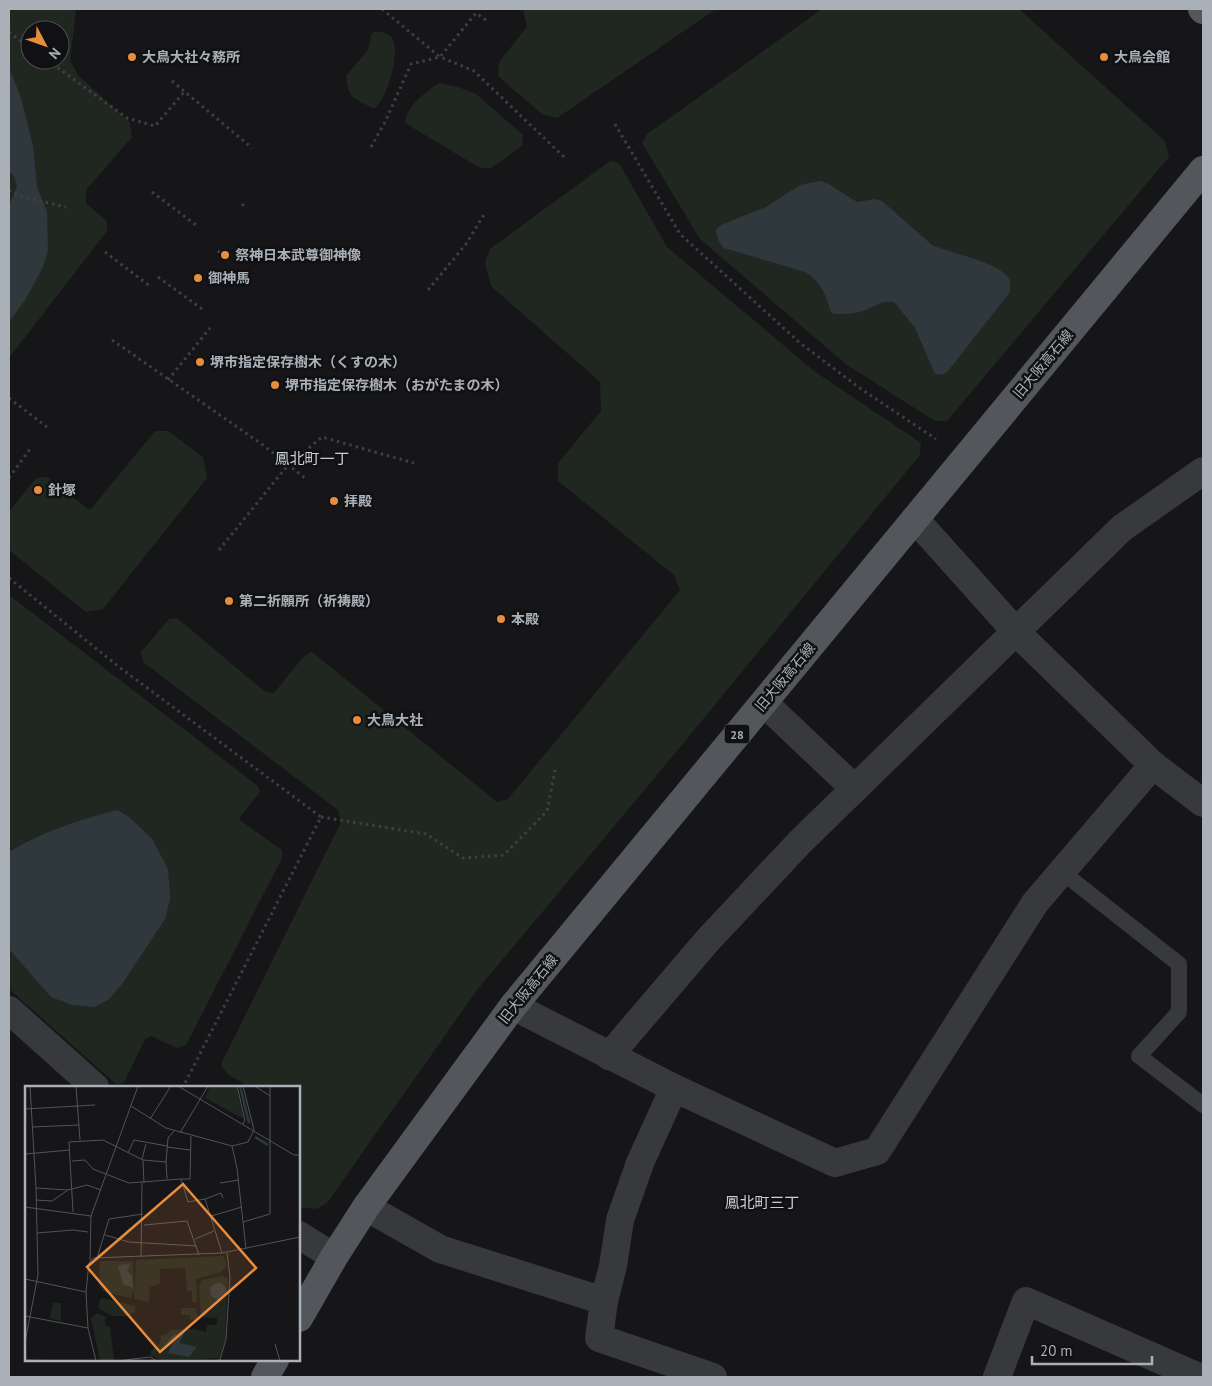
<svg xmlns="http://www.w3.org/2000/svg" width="1212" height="1386" font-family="'PT Sans','Noto Sans JP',sans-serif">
  <rect width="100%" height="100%" fill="#161618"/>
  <g fill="#202720" fill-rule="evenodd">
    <path d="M 9,9 L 76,9 L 70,61 L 79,76 L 130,123 L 132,137 L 86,190 L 86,203 L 107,221 L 107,231 L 9,358 ZM 30,30 L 60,30 L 60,60 L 30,60 Z"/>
    <path d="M 523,9 L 716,9 L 557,118 L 542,114 L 498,76 L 499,62 L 527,27 Z"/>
    <path d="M 822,9 L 1019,9 L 1165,141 L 1169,157 L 947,421 L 935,421 L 847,365 L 700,239 L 642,143 L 647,134 Z"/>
    <path d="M 374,32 L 383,32 L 392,37 C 393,42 396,48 395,53 C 394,69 387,98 374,109 C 354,97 348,100 346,76 L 368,50 L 371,35 Z"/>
    <path d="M 439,83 L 458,87 L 476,94 L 523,135 L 522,146 L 491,168 L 480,168 L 405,123 C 407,105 425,93 439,83 Z"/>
    <path d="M 610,161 L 619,163 L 667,247 L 814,371 L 921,443 L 920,455 L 667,763 L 477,990 L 327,1203 L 316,1209 L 299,1207 L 299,1087 L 246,1087 C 237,1075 229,1081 221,1064 L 341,822 L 338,810 L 143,662 L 141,652 L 169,619 L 177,618 L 264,691 L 274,693 L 304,656 L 312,652 L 497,802 L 508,799 L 680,590 L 674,575 L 558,481 L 558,463 L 601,411 L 600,382 L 491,286 L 485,263 L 490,249 Z"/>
    <path d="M 155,431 L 168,431 L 203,457 L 207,478 L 103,609 L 86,612 L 9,550 L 9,512 L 36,478 L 47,477 L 88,509 L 91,509 Z"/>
    <path d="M 9,595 L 258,786 L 260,792 L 240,817 L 241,821 L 282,850 L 282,858 L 186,1045 L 177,1048 L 151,1036 L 145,1039 L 124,1083 L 116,1084 L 9,989 Z"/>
  </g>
  <g fill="#2f393d">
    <path d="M 9,67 L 21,98 L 33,146 L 37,187 L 47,212 L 48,251 L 42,269 L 25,300 L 12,318 L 9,320 L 9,206 L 17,187 L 14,176 L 9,171 Z"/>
    <path d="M 819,181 L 827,183 L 857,202 L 875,199 L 882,201 L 932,245 C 949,253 1004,263 1010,281 C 1011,284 1010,288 1010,292 L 948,371 C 944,374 940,376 935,374 L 915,328 L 895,303 C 884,298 870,310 859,312 C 851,314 842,314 834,314 L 831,312 C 826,295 821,281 805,272 L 724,248 C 719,242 716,237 716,229 L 721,225 L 766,207 L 800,185 Z"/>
    <path d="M 117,810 L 129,817 L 152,839 L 168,869 L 170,899 L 165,919 L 122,984 L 108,1000 L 95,1007 L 72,1005 L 51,997 L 9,949 L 9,852 C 42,832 78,820 117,810 Z"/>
  </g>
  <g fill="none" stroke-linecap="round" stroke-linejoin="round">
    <g stroke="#3d4043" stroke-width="3" stroke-dasharray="2.5 4" stroke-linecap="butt">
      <path d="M 382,9 L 440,57 L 474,71 L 565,158"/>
      <path d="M 9,32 L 30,48"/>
      <path d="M 47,60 L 127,118 L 155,126 L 185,91"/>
      <path d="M 172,81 L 252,148"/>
      <path d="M 615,124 L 680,234 L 800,343 L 861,389 L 936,439"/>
      <path d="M 371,147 L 385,122 L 411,64 L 440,57 L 476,13 L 486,20"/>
      <path d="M 9,190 L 19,196 L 66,207"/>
      <path d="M 152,192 L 196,225"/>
      <path d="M 242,204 L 244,206"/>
      <path d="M 218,251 L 221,253"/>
      <path d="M 105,252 L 151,287"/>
      <path d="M 158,277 L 202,309"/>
      <path d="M 428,290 L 466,244 L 485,213"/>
      <path d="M 112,340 L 263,445 L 305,478"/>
      <path d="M 168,380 L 210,328"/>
      <path d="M 9,398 L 47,427"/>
      <path d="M 9,478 L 30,449"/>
      <path d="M 219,550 L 288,465 L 322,437 L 414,463"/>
      <path d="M 9,578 L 119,667 L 321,817 L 183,1087"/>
      <path d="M 321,817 L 426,834 L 463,858 L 504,855 L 547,811 L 555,770"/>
    </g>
    <path stroke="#37393c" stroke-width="16" d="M 1062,872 L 1179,964 L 1179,1012 L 1139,1056 L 1203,1105"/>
    <g stroke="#37393c" stroke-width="28">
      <path d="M 915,519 L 1017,633 L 1153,765 L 1203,803"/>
      <path d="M 764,703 L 855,789"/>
      <path d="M 513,1006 L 674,1088 L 835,1163 L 877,1151 L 1035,903 L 1153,765"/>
      <path d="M 9,1010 L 95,1087"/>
      <path d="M 609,1056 L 707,941 L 800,842 L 1122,528 L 1203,471"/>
      <path d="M 366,1207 L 440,1249 L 604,1301 L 599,1338 L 713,1377"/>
      <path d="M 299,1235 L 334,1257"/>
      <path d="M 604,1301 L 613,1266 L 620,1220 L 640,1163 L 674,1088"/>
      <path d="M 997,1377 L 1026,1301 L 1199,1377"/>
    </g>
    <g stroke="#53575b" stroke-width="28">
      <path d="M 1202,9 L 1203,10"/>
      <path d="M 299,1318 L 334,1257 L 366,1207 L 513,1006 L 1203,170"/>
      <path d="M 265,1377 L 275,1360"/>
    </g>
  </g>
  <g fill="#e88c3d" stroke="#111113" stroke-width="2">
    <circle cx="132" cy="57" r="5"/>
    <circle cx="1104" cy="57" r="5"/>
    <circle cx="225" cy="255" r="5"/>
    <circle cx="198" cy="278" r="5"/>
    <circle cx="200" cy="362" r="5"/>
    <circle cx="275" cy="385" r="5"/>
    <circle cx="38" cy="490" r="5"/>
    <circle cx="334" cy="501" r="5"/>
    <circle cx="229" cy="601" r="5"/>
    <circle cx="501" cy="619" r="5"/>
    <circle cx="357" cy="720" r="5"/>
  </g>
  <g text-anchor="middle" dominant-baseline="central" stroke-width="5" stroke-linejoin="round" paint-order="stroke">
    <rect fill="#111113" stroke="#7b8086" stroke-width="1" x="724.5" y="724.5" width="25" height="19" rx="4"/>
    <g font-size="12" font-weight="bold" fill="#a9b0b7">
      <text x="737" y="734">28</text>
    </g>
    <g font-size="14" font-weight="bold" fill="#a9b0b7" stroke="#111113" text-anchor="start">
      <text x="142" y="57">大鳥大社々務所</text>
      <text x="1114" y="57">大鳥会館</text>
      <text x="235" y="255">祭神日本武尊御神像</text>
      <text x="208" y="278">御神馬</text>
      <text x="210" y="362">堺市指定保存樹木（くすの木）</text>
      <text x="285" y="385">堺市指定保存樹木（おがたまの木）</text>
      <text x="48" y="490">針塚</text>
      <text x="344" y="501">拝殿</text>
      <text x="239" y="601">第二祈願所（祈祷殿）</text>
      <text x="511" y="619">本殿</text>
      <text x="367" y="720">大鳥大社</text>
    </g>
    <g font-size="14" fill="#a9b0b7" stroke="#111113">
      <text transform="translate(1043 364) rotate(-50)">旧大阪高石線</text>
      <text transform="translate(785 677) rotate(-50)">旧大阪高石線</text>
      <text transform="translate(528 989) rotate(-51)">旧大阪高石線</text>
    </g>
    <g font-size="15" fill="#c9ced3" stroke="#111113">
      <text x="312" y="458">鳳北町一丁</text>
      <text x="762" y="1202">鳳北町三丁</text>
    </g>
  </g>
  <g transform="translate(25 1086)">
    <rect width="275" height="275" fill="#161618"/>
    <path d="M 185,0 L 211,0 L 219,33 L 180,12 ZM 199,170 L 202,180 L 196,186 L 171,193 L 172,217 L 167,216 L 167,205 L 162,205 L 160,182 L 135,183 L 135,198 L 125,201 L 124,216 L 109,213 L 111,174 ZM 75,175 L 108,175 L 109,203 L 106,212 L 79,206 L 74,200 ZM 196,190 L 203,192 L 200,254 L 195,272 L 138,274 L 125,270 L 126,264 L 135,257 L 136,249 L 143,248 L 145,244 L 169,243 L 181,246 L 182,239 L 192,239 L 192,232 L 176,231 L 174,200 L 178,194 ZM 79,212 L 110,220 L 110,226 L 103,230 L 87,230 L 73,222 L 75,213 ZM 28,217 L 36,217 L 36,235 L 25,232 ZM 156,222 L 171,222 L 173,233 L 166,234 L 165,229 L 156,229 ZM 72,227 L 81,231 L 80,239 L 85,241 L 89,274 L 75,275 L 66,232 Z" fill="#202720"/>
    <path d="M 105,178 L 102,185 L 107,189 L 108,202 L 98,198 L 93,179 ZM185 205a8 8 0 1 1 16 0a8 8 0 1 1-16 0ZM 156,246 L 159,248 L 154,257 L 172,261 L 164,271 L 143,267 L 150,253 L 139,261 L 147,250 Z" fill="#2f393d"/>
    <path fill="none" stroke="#2f393d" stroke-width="2.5" d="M 215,0 L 224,37M 230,51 L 243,59"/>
    <path fill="none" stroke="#515458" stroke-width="1" d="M 51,0 L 55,54M 153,0 L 269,69 L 275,69M 212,0 L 220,34 L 218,38M 230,0 L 245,10M 106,20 L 141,42 L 207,60 L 212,82 L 221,163M 0,23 L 70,19M 125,33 L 146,0M 7,41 L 54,39M 155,47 L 183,0M 207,60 L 223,56 L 229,44 L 218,0M 142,61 L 165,64M 103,67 L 109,54 L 142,60M 0,68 L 45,64M 117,73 L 121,58M 118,74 L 119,97M 47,75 L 60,74 L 68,83 L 104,97 L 156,93 L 163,116 L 180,113 L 197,167M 141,76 L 143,52 L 149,45M 156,93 L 165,93 L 166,50M 195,97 L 214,94M 11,102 L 43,104 L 62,99 L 76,104M 180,113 L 196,107 L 198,112M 11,114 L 27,115 L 43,104M 0,121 L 66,130M 48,126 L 44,56 L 78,54 L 118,74 L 141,76 L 142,93M 186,130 L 217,121M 218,136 L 245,128 L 245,0M 119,139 L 162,135 L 174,169M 12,147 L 48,144 L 63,146M 80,149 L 104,156 L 172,160M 170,153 L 189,145M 116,171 L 117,97M 72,172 L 84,133 L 118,128M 65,174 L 66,130 L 113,0M 0,193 L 61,206 L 64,177 L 68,172 L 197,167 L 275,151M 61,206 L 63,242 L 71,275M 0,230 L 63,242M 0,256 L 13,189 L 11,102 L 5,0M 250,258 L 255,275M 0,274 L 48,275M 92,275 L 125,271 L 132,275M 183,275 L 195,274 L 201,253 L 205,191 L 202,167"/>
    <path fill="#e88c3d" fill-opacity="0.15" stroke="#e88c3d" stroke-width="2.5" d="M 158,98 L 231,182 L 135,266 L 62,181 Z"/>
    <rect width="275" height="275" fill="none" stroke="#a9b0b7" stroke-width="2.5"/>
  </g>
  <rect width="1212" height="1386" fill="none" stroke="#a9b0b7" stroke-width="20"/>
  <g transform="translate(45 45) rotate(131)"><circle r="24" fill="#111113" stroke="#4e5155"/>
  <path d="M0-4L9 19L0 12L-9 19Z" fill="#e88c3d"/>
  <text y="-8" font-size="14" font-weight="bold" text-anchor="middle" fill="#a9b0b7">N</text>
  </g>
  <path d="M1032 1356v8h120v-8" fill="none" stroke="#a9b0b7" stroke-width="2.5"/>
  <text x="1040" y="1356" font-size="15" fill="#a9b0b7" stroke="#111113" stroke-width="4" paint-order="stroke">20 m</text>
</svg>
